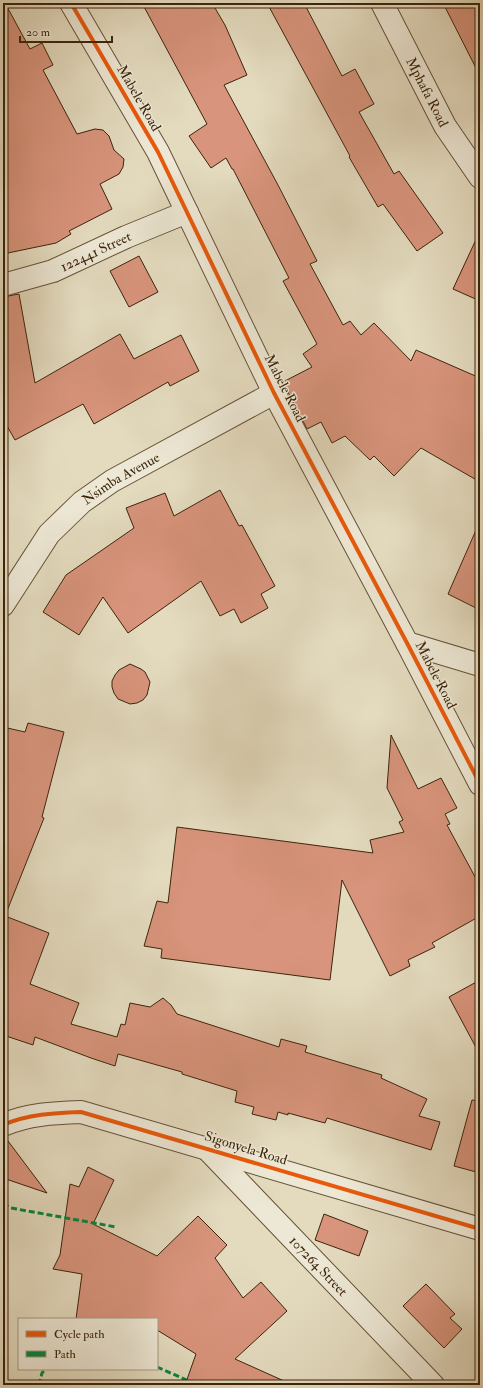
<svg xmlns="http://www.w3.org/2000/svg" width="483" height="1388" font-family="'IM FELL Double Pica',serif">
  <rect width="100%" height="100%" fill="#e4dbbf"/>
  <filter id="stains"><feTurbulence type="fractalNoise" baseFrequency=".005" numOctaves="4"/><feColorMatrix values="0 0 0 0 .2 0 0 0 0 .09 0 0 0 0 .02 0 0 0 .5 -.17"/></filter>
  <radialGradient id="worn" r=".72"><stop offset=".6" stop-color="#630" stop-opacity="0"/><stop offset="1" stop-color="#630" stop-opacity=".3"/></radialGradient>
  <g fill="#d8947c" stroke="#3c240a">
    <path d="M 3,3 L 5,3 L 30,49 L 42,43 L 53,65 L 43,70 L 77,134 L 95,129 L 103,130 L 109,136 L 114,150 L 124,159 L 123,167 L 119,174 L 100,184 L 112,209 L 69,231 L 71,234 L 56,243 L 3,254 Z"/>
    <path d="M 142,3 L 212,3 L 225,25 L 247,75 L 224,85 L 278,185 L 317,261 L 310,264 L 343,325 L 350,321 L 361,335 L 374,323 L 411,361 L 416,350 L 480,378 L 480,482 L 421,448 L 394,476 L 374,456 L 370,460 L 345,436 L 332,443 L 321,422 L 307,429 L 283,382 L 312,367 L 303,354 L 317,344 L 283,281 L 289,278 L 233,169 L 232,169 L 226,158 L 211,168 L 189,136 L 207,124 Z"/>
    <path d="M 267,3 L 304,3 L 342,76 L 355,69 L 374,104 L 359,112 L 394,174 L 399,171 L 443,233 L 417,251 L 383,204 L 378,207 L 349,157 L 350,156 Z"/>
    <path d="M 443,3 L 480,3 L 480,76 Z"/>
    <path d="M 480,231 L 480,301 L 453,289 Z"/>
    <path d="M 139,256 L 158,292 L 129,307 L 110,271 Z"/>
    <path d="M 19,294 L 35,383 L 120,334 L 134,359 L 181,335 L 199,371 L 170,386 L 168,382 L 94,424 L 83,404 L 15,440 L 3,419 L 3,297 Z"/>
    <path d="M 220,490 L 239,526 L 242,525 L 275,586 L 261,594 L 268,608 L 241,623 L 234,609 L 220,616 L 201,581 L 128,633 L 103,597 L 79,635 L 43,612 L 66,575 L 134,528 L 126,508 L 165,493 L 174,516 Z"/>
    <path d="M 480,521 L 480,610 L 448,594 Z"/>
    <path d="M 130,664 L 141,669 L 145,672 L 150,682 L 147,695 L 143,700 L 137,703 L 130,704 L 118,699 L 114,693 L 112,687 L 112,681 L 115,675 L 119,670 Z"/>
    <path d="M 28,723 L 64,732 L 42,817 L 44,818 L 5,916 L 49,933 L 30,984 L 79,1003 L 71,1024 L 117,1037 L 121,1024 L 125,1025 L 130,1003 L 150,1007 L 163,998 L 171,1005 L 177,1014 L 279,1047 L 281,1039 L 307,1046 L 305,1052 L 382,1075 L 381,1078 L 427,1099 L 419,1116 L 440,1122 L 431,1150 L 327,1118 L 325,1123 L 288,1113 L 288,1115 L 278,1112 L 276,1120 L 252,1114 L 254,1107 L 235,1102 L 237,1091 L 182,1074 L 182,1072 L 118,1054 L 115,1066 L 91,1058 L 35,1037 L 33,1045 L 3,1035 L 3,727 L 25,732 Z"/>
    <path d="M 391,735 L 418,789 L 441,778 L 457,808 L 445,814 L 450,824 L 447,825 L 480,886 L 480,916 L 432,943 L 435,947 L 408,960 L 410,966 L 390,976 L 342,880 L 330,980 L 161,958 L 162,949 L 144,946 L 157,901 L 168,903 L 177,827 L 373,853 L 370,840 L 404,832 L 399,822 L 403,820 L 387,788 Z"/>
    <path d="M 480,980 L 480,1055 L 449,997 Z"/>
    <path d="M 472,1100 L 480,1101 L 480,1173 L 454,1166 Z"/>
    <path d="M 3,1137 L 5,1137 L 47,1193 L 3,1178 Z"/>
    <path d="M 88,1167 L 114,1180 L 93,1224 L 157,1256 L 198,1216 L 227,1245 L 215,1258 L 243,1298 L 261,1282 L 287,1311 L 235,1359 L 293,1385 L 185,1385 L 196,1354 L 157,1330 L 157,1319 L 76,1319 L 82,1274 L 53,1269 L 60,1255 L 70,1184 L 79,1187 Z"/>
    <path d="M 324,1214 L 368,1231 L 359,1256 L 315,1240 Z"/>
    <path d="M 426,1284 L 455,1314 L 450,1318 L 462,1329 L 444,1348 L 403,1306 Z"/>
  </g>
  <g fill="none" stroke-linecap="round" stroke-linejoin="round">
    <g stroke="#665237" stroke-width="24">
      <g id="minor">
        <path d="M 71,3 L 158,152 L 274,393 L 407,643 L 480,784"/>
        <path id="s1" d="M 382,3 L 445,126 L 480,177"/>
        <path id="s2" d="M 3,285 L 53,271 L 126,237 L 187,212"/>
        <path id="s3" d="M 3,605 L 49,534 L 82,502 L 112,481 L 274,393"/>
        <path d="M 407,643 L 480,665"/>
        <path d="M 3,1125 C 28,1114 54,1113 81,1112 L 480,1229"/>
        <path id="s4" d="M 206,1148 L 433,1385"/>
      </g>
    </g>
    <use href="#minor" stroke="#ede8d5" stroke-width="22"/>
    <g stroke="#00873e" stroke-width="3" stroke-dasharray="6 3" stroke-linecap="butt">
      <path d="M 3,1204 L 11,1208 L 116,1227"/>
      <path d="M 157,1367 L 198,1385"/>
      <path d="M 39,1385 L 42,1373 L 46,1369"/>
    </g>
    <g stroke="#ede8d5" stroke-width="6">
      <g id="cycleway">
        <path d="M 71,3 L 158,152 L 274,393 L 407,643 L 480,784"/>
        <path d="M 3,1125 C 28,1114 54,1113 81,1112 L 480,1229"/>
      </g>
    </g>
    <use href="#cycleway" stroke="#e8590c" stroke-width="4"/>
  </g>
  <g text-anchor="middle" dominant-baseline="central" stroke-width="3" stroke-linejoin="round" paint-order="stroke">
    <g font-size="14" fill="#3c240a" stroke="#ede8d5">
      <text stroke="none"><textPath href="#s1" startOffset="100">Mphafa Road</textPath></text>
      <text transform="translate(139 98) rotate(60)">Mabele Road</text>
      <text stroke="none"><textPath href="#s2" startOffset="99">122441 Street</textPath></text>
      <text transform="translate(285 388) rotate(63)">Mabele Road</text>
      <text stroke="none"><textPath href="#s3" startOffset="176">Nsimba Avenue</textPath></text>
      <text transform="translate(436 675) rotate(63)">Mabele Road</text>
      <text transform="translate(246 1148) rotate(17)">Sigonyela Road</text>
      <text stroke="none"><textPath href="#s4" startOffset="163">107264 Street</textPath></text>
    </g>
  </g>
  <rect width="483" height="1388" fill="none" stroke="#e4dbbf" stroke-width="16"/>
  <rect x="4" y="4" width="475" height="1380" fill="none" stroke="#3c240a" stroke-width="2"/>
  <rect x="8" y="8" width="467" height="1372" fill="none" stroke="#3c240a"/>
  <rect x="18" y="1318" width="140" height="52" fill="#ede8d5" stroke="#a69a84"/>
  <rect x="26" y="1331" width="20" height="6" fill="#e8590c" stroke="#a69a84"/>
  <text x="54" y="1338" font-size="12" fill="#3c240a">Cycle path</text>
  <rect x="26" y="1351" width="20" height="6" fill="#00873e" stroke="#a69a84"/>
  <text x="54" y="1358" font-size="12" fill="#3c240a">Path</text>
  <path d="M20 36v6h92v-6" fill="none" stroke="#3c240a" stroke-width="2"/>
  <text x="26" y="36" font-size="12" fill="#3c240a" stroke="#ede8d5" stroke-width="3" paint-order="stroke">20 m</text>
  <rect width="100%" height="100%" filter="url(#stains)"/>
  <rect width="100%" height="100%" fill="url(#worn)"/>
</svg>
